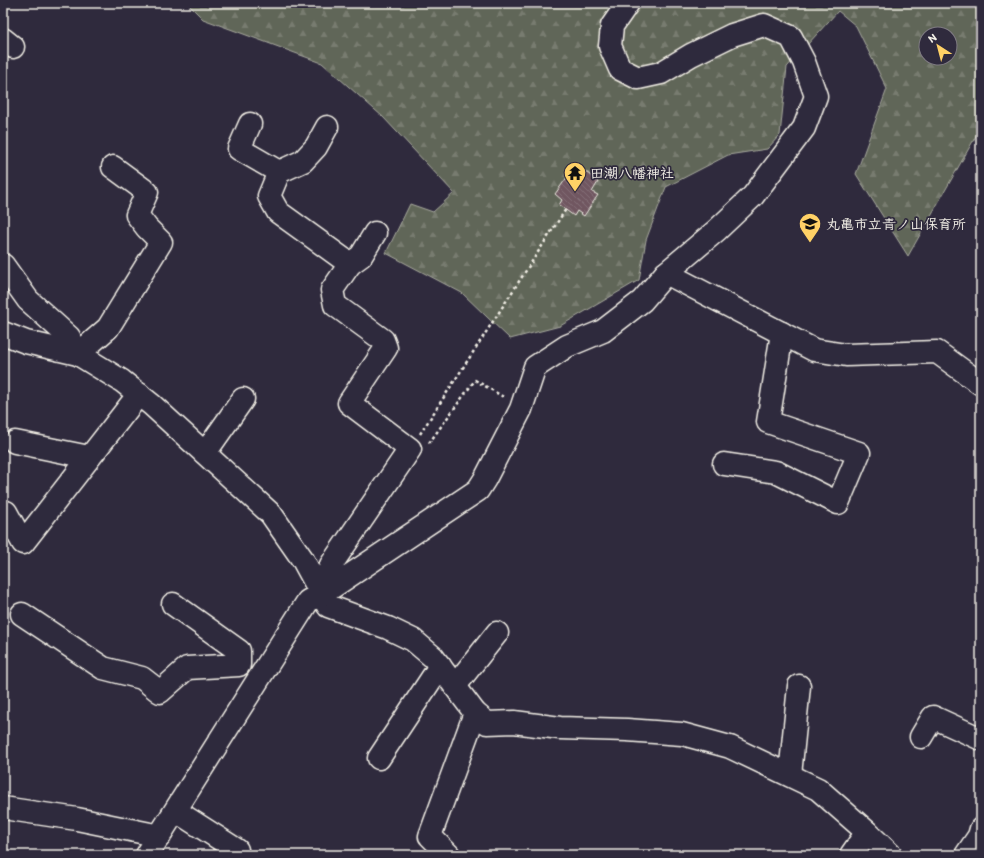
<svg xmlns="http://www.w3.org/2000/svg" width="984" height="858" font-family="Itim,'Klee One',sans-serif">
  <defs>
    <pattern id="forest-firs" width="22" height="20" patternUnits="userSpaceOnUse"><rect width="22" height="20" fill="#616658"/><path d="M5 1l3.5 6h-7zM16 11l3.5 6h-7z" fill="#787c70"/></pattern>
    <pattern id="building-back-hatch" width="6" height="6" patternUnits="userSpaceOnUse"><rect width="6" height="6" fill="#6f5761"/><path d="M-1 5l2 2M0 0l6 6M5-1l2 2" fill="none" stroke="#847078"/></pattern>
  </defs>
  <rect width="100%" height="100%" fill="#2f2a3d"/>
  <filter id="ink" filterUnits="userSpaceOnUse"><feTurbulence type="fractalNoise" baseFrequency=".025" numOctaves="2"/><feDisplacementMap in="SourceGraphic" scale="8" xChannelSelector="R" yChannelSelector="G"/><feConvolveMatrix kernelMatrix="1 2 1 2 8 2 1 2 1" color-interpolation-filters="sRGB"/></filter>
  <g filter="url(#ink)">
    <path fill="url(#forest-firs)" stroke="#aaaca0" fill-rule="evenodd" d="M 187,3 L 981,3 L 981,127 L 908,256 L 856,174 L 887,89 L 856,26 L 838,11 L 787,67 L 780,135 L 767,149 L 728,155 L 666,187 L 646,240 L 639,280 L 560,326 L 510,339 L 462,293 L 386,253 L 410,204 L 433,212 L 454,193 L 383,117 L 322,63 L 203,19 ZM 926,34 L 950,34 L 950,58 L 926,58 Z"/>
    <path fill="url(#building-back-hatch)" stroke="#f4f1e8" d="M 585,171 L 598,182 L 592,192 L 598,195 L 584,216 L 577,211 L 574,216 L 559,205 L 562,200 L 555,194 L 568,176 L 577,182 Z"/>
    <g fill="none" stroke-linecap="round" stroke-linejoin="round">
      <g stroke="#f4f1e8" stroke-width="25">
        <g id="minor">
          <path d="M 3,39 L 13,47"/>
          <path d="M 250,124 L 239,149 L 279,172"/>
          <path d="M 327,127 L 316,147 L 303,161 L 279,172 L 269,196 L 278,212 L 350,264"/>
          <path d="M 3,265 L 28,300 L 69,337 L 78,354 L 108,328 L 161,242 L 147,228 L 137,215 L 147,192 L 113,167"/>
          <path d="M 666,273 L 814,350 L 846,355 L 937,352 L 981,384"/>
          <path d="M 3,333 L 26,342 L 78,354 L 122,381 L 152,405 L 271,514 L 303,560 L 328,606 L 388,628 L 413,640 L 433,657 L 475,713 L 487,723 L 514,722 L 560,728 L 627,730 L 682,734 L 730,747 L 818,789 L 867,832 L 891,855"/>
          <path d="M 15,442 L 89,457"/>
          <path d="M 205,453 L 243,399"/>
          <path d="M 724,464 L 776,472 L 838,503 L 859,453 L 768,422 L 782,333"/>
          <path d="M 6,512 L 23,543 L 139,394"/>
          <path d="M 322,594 L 331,565 L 410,449 L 349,403 L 386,348 L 383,340 L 335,305 L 332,290 L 350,264 L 361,256 L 375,233"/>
          <path d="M 22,614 L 103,668 L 142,678 L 160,692 L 187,668 L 239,665 L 239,651 L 173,604"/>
          <path d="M 455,686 L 497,633"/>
          <path d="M 921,737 L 933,717 L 981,739"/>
          <path d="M 379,758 L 440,666"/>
          <path d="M 790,775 L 799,686"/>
          <path d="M 3,808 L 77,819 L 160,836"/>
          <path d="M 176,811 L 237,850"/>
          <path d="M 147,855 L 308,601 L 322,594 L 478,490 L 485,479 L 521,409 L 535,367 L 567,346 L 603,331 L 642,301 L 666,273 L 717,230 L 753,196 L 804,128 L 816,96 L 804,62 L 791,37 L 764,25 L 732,35 L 691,55 L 661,73 L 638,78 L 620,69 L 610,46 L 612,26 L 628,3"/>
          <path d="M 449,855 L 430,836 L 475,713"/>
          <path d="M 851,855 L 867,832"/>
          <path d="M 966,855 L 979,836 L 981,829"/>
        </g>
      </g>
      <g stroke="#f4f1e8" stroke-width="2.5" stroke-dasharray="3 3" stroke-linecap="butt">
        <path d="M 420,434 L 566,209"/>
        <path d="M 429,443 L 475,380 L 505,398"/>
      </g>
      <use href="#minor" stroke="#2f2a3d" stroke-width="22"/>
    </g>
  </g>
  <defs>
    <g id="temple-pin" transform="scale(1.15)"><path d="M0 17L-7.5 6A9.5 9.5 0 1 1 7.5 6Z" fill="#ffd166" stroke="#2f2a3d"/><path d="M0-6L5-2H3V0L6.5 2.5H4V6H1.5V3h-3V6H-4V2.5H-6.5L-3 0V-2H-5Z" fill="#111"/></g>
    <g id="school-pin" transform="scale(1.15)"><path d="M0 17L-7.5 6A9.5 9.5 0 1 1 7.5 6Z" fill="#ffd166" stroke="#2f2a3d"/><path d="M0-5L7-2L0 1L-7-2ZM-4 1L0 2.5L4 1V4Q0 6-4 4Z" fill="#111"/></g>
  </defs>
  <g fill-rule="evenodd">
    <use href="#temple-pin" x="575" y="173"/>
    <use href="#school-pin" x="810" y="224"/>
  </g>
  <g text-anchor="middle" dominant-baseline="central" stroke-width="3.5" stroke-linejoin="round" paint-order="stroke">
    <g font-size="14" font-weight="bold" fill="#f4f1e8" stroke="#2f2a3d" text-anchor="start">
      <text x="590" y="173">田潮八幡神社</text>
      <text x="826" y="224">丸亀市立青ノ山保育所</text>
    </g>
  </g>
  <rect width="984" height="858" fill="none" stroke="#2f2a3d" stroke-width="16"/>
  <rect x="8" y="8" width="968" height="842" fill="none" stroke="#f4f1e8" stroke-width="1.5" filter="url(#ink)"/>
  <g transform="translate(938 46) rotate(324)"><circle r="19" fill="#2f2a3d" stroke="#7e7a81"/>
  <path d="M0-3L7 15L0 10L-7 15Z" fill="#ffd166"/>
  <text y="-6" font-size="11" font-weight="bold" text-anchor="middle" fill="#f4f1e8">N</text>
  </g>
</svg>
